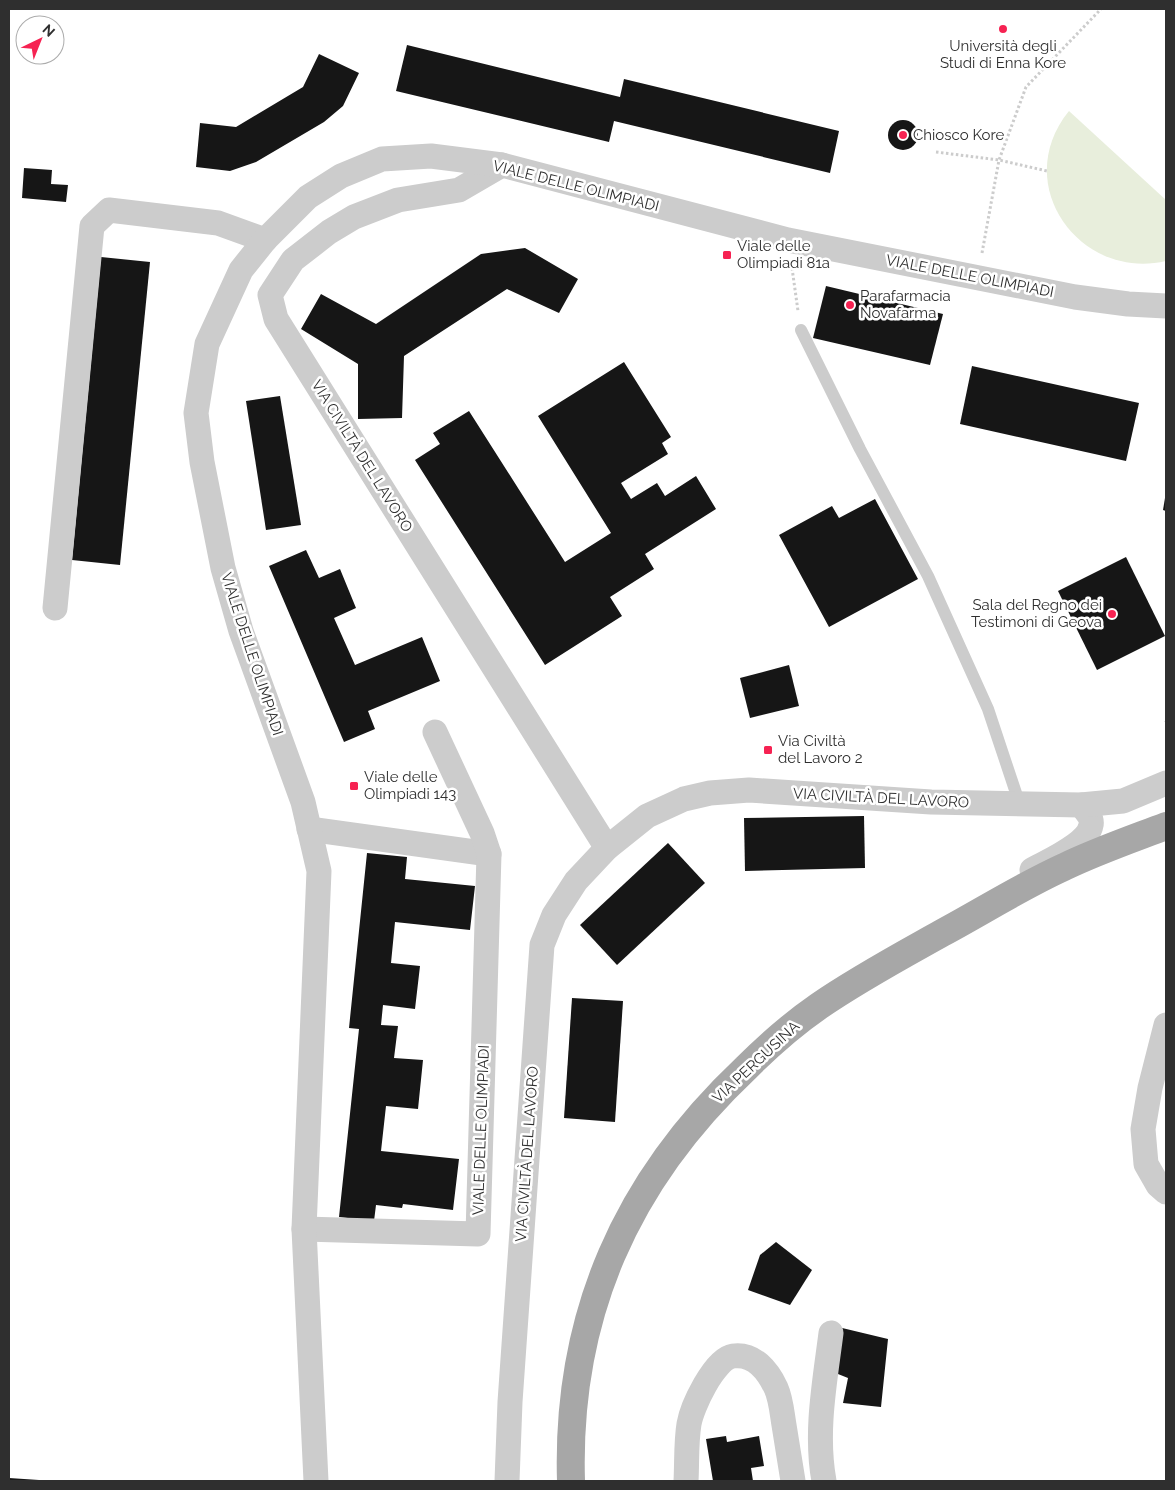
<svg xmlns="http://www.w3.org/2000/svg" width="1175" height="1490" font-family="Raleway,sans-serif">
  <rect width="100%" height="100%" fill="#fff"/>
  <path fill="#e8eedc" d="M 1069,111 L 1166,200 L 1166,261 C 1078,281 1010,183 1069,111 Z"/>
  <g fill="#161616">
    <path d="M 407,45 L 620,97 L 624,79 L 839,131 L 830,173 L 614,121 L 609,142 L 396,91 Z"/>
    <path d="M 319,54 L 359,73 L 343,106 L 324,122 L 256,162 L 230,171 L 196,167 L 200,123 L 236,127 L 303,87 Z"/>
    <circle cx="903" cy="135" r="15"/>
    <path d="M 24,168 L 52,170 L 51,184 L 68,185 L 66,202 L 22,198 Z"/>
    <path d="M 525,248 L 578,279 L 559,313 L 507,289 L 404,356 L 402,418 L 358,419 L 358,364 L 301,329 L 321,294 L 376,324 L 481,254 Z"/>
    <path d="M 101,257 L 150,262 L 120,565 L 72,560 Z"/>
    <path d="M 826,286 L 943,314 L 930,365 L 813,338 Z"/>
    <path d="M 624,362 L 671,437 L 662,443 L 668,454 L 621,483 L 631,499 L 657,483 L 665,496 L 696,476 L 716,509 L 645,554 L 654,569 L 610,597 L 622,616 L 545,665 L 415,460 L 440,444 L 433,433 L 469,411 L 565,562 L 611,533 L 538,416 Z"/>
    <path d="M 972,366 L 1139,403 L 1126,461 L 960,424 Z"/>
    <path d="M 280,396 L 301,525 L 266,530 L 246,401 Z"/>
    <path d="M 1165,498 L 1166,498 L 1166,511 L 1163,510 Z"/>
    <path d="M 875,499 L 918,579 L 829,627 L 779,535 L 832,506 L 839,518 Z"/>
    <path d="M 306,550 L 319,578 L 340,569 L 356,608 L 334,618 L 355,665 L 422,637 L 440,681 L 368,711 L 375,729 L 344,742 L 269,566 Z"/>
    <path d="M 1126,557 L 1165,636 L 1097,670 L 1058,591 Z"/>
    <path d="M 789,665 L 799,706 L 750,718 L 740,678 Z"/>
    <path d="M 864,816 L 865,868 L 745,871 L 744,818 Z"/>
    <path d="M 668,843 L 705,883 L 617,965 L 580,925 Z"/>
    <path d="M 367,853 L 407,857 L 405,879 L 475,886 L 470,930 L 395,922 L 391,963 L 420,966 L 415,1009 L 383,1005 L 381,1025 L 398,1026 L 394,1058 L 423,1060 L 418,1109 L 386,1106 L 381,1151 L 459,1159 L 453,1210 L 403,1204 L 402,1208 L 376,1205 L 374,1221 L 339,1217 L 359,1029 L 349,1028 Z"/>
    <path d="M 572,998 L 623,1001 L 615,1122 L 564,1118 Z"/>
    <path d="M 776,1242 L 812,1270 L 790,1305 L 748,1290 L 760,1255 Z"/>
    <path d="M 838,1327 L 888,1339 L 881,1407 L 843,1403 L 848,1378 L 833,1372 Z"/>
    <path d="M 726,1436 L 727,1442 L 759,1436 L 764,1466 L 751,1468 L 753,1481 L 713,1481 L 706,1439 Z"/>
    <path d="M 9,1478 L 39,1480 L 38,1481 L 9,1481 Z"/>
  </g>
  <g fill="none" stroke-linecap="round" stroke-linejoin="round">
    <g stroke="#ccc" stroke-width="3" stroke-dasharray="2.5 2.5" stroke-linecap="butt">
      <path d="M 936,152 L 999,160 L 1047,171"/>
      <path d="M 982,253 L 999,160 L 1026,87 L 1101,9"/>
      <path d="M 792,268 L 798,311"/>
      <path d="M 1166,721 L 1166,722"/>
    </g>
    <path stroke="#ccc" stroke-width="12" d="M 801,330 L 860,449 L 928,576 L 988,709 L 1020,805"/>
    <g stroke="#ccc" stroke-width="25">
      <path d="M 502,165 L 459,190 L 398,200 L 354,217 L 329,232 L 293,260 L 270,295 L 276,319 L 607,848"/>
      <path d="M 55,608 L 92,226 L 109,210 L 218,223 L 265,240"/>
      <path d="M 309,829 L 489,854"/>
      <path d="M 1032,870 C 1048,861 1088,844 1091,825 C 1093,818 1085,810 1081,805"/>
      <path d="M 1166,1025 L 1150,1088 L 1143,1129 L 1146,1164 L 1158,1185 L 1166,1192"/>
      <path d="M 304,1229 L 478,1234 L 489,854 L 482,833 L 435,732"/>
      <path d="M 316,1481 L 304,1229 L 319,871 L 303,802 L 241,631 L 223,568 L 202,462 L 196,413 L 207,344 L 241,270 L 265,240 L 308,197 L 341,176 L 382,159 L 431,156 L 502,165 L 788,240 L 1075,297 L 1128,304 L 1166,306"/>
      <path d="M 507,1481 L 510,1402 L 542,945 L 554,915 L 576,881 L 607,848 L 647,816 L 684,799 L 710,793 L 749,790 L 931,802 L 1081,805 L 1123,801 L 1166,783"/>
      <path d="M 686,1481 C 687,1463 686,1442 689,1424 C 692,1407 714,1359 733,1356 C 754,1353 768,1371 776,1388 C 781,1399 782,1413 784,1425 C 787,1444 790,1462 793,1481"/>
      <path d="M 824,1481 C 815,1432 825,1381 831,1333"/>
    </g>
    <path stroke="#a7a7a7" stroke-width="28" d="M 571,1481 C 566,1316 626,1181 746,1068 C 768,1046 793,1024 819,1006 C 858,979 901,956 942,933 C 983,911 1022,886 1064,867 C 1097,851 1132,839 1166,826"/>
  </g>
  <g fill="#f62252" stroke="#fff" stroke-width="2">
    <circle cx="1003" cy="29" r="5"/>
    <circle cx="903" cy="135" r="5"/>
    <rect x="722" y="250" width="10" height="10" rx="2.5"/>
    <circle cx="850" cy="305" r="5"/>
    <circle cx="1112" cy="614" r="5"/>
    <rect x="763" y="745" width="10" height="10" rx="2.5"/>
    <rect x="349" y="781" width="10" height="10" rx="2.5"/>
  </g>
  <g text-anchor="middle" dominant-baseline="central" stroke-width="5" stroke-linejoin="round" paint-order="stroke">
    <g font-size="15" fill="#2f2f2f" stroke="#fff" text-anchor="start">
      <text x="1003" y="46" text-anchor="middle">Università degli<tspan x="1003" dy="17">Studi di Enna Kore</tspan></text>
      <text x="913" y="135">Chiosco Kore</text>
      <text x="737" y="246">Viale delle<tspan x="737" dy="17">Olimpiadi 81a</tspan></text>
      <text x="860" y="296">Parafarmacia<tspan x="860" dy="17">Novafarma</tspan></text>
      <text x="1102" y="605" text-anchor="end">Sala del Regno dei<tspan x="1102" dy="17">Testimoni di Geova</tspan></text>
      <text x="778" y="741">Via Civiltà<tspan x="778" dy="17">del Lavoro 2</tspan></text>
      <text x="364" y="777">Viale delle<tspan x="364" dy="17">Olimpiadi 143</tspan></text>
    </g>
    <g font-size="15" fill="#2f2f2f" stroke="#fff">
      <text transform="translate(576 186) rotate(14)">VIALE DELLE OLIMPIADI</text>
      <text transform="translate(970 276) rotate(11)">VIALE DELLE OLIMPIADI</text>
      <text transform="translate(362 456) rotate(58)">VIA CIVILTÀ DEL LAVORO</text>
      <text transform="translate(252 654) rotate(72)">VIALE DELLE OLIMPIADI</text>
      <text transform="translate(881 798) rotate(3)">VIA CIVILTÀ DEL LAVORO</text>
      <text transform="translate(756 1062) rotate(-43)">VIA PERGUSINA</text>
      <text transform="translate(481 1130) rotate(-88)">VIALE DELLE OLIMPIADI</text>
      <text transform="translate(527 1154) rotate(-86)">VIA CIVILTÀ DEL LAVORO</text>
    </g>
  </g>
  <rect width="1175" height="1490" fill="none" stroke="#2f2f2f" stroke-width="20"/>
  <g transform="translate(40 40) rotate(43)"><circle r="24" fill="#ffffff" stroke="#acacac"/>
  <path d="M0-4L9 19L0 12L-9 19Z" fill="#f62252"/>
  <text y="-8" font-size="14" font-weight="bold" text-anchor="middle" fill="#2f2f2f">N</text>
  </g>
</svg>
